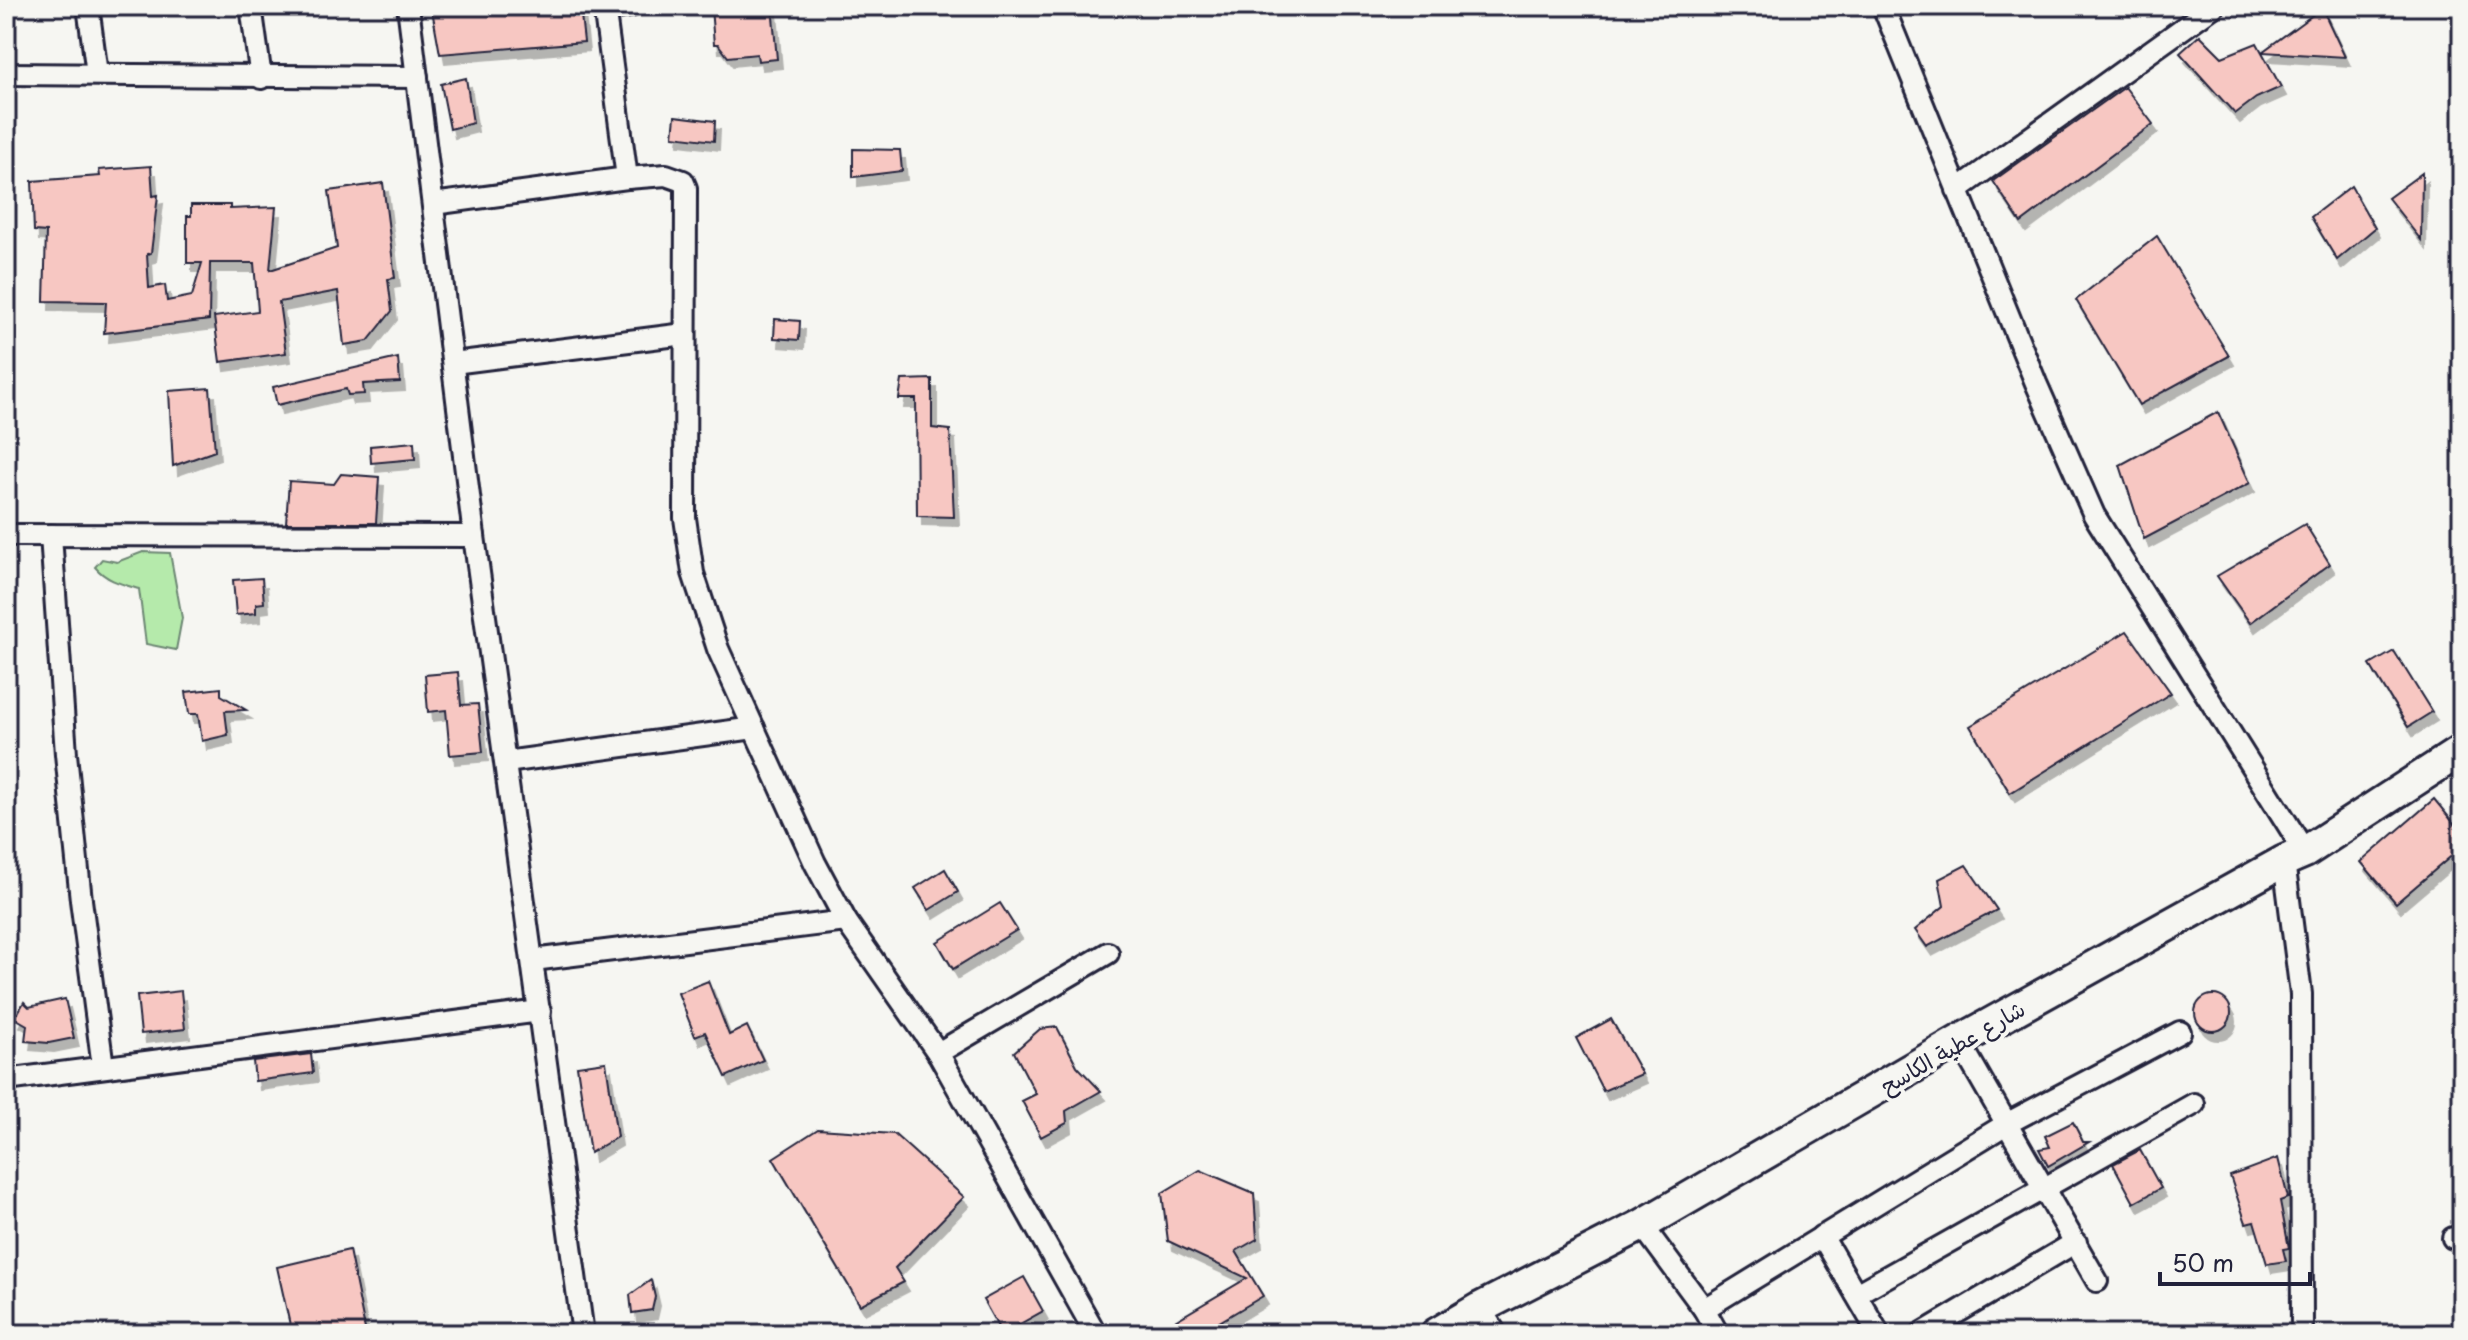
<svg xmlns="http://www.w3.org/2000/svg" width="2468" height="1340" font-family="'Playpen Sans','Playpen Sans Arabic',sans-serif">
  <defs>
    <filter id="shadow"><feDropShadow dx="5" dy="9" stdDeviation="0" flood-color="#0004"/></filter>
  </defs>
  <rect width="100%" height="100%" fill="#f6f6f2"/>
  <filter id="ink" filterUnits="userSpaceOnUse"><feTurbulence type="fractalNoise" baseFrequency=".0125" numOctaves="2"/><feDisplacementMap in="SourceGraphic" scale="16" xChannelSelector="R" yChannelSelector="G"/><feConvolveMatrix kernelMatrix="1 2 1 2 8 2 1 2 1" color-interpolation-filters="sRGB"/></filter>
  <g filter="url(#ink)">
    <path fill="#b5eaab" stroke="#6c8673" stroke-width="2" d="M 143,552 L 170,553 L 182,618 L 176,650 L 146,644 L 139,589 C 122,584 107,581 95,567 L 102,559 L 117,562 Z"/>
    <g fill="#f7c7c2" stroke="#22223b" stroke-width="2" filter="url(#shadow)">
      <path d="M 465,6 L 580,6 L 584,42 L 440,54 L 432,10 Z"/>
      <path d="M 737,6 L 772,6 L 777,59 L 758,61 L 757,54 L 728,57 L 718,44 L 714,44 L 711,8 Z"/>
      <path d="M 2322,8 L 2345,57 L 2262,52 Z"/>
      <path d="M 2200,35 L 2222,57 L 2257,43 L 2281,87 L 2256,98 L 2235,114 L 2180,53 Z"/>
      <path d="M 466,78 L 473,123 L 450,129 L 441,84 Z"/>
      <path d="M 2125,87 L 2153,124 L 2021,223 L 1993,181 Z"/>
      <path d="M 675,116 L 715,121 L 714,141 L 673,136 Z"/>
      <path d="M 853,149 L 900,150 L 902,171 L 853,177 Z"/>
      <path d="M 151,166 L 153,196 L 158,195 L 151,253 L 147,254 L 149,288 L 165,285 L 167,301 L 192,296 L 202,263 L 187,263 L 187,216 L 191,216 L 191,205 L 230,205 L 230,209 L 276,207 L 270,270 L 337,248 L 329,191 L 383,183 L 395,278 L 388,279 L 392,311 L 368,341 L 344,345 L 338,291 L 279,302 L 286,353 L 220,362 L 214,317 L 258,311 L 254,263 L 210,263 L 209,320 L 104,333 L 106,302 L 44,301 L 46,232 L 34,231 L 32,181 L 100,176 L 99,170 Z"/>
      <path d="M 2422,173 L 2421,240 L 2388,198 Z"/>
      <path d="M 2351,186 L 2375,228 L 2337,260 L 2311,217 Z"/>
      <path d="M 2157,236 L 2229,356 L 2139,405 L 2076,300 Z"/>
      <path d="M 775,319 L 800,321 L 799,340 L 774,338 Z"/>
      <path d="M 398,358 L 400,382 L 363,384 L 364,394 L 348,395 L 346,389 L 277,405 L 273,387 Z"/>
      <path d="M 932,379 L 932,428 L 950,430 L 954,517 L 917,516 L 916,399 L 899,399 L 902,380 Z"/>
      <path d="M 210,388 L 215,451 L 173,466 L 169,391 Z"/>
      <path d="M 2218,412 L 2250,483 L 2144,539 L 2120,465 Z"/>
      <path d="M 414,442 L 415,459 L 371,463 L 370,446 Z"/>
      <path d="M 341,474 L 379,477 L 376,523 L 286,523 L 289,481 L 334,484 Z"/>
      <path d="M 2305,524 L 2330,564 L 2250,623 L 2217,576 Z"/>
      <path d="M 262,578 L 264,603 L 256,604 L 256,613 L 236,615 L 233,580 Z"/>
      <path d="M 2127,631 L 2171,693 L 2010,793 L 1970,726 Z"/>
      <path d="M 2394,651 L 2432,712 L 2408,727 L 2370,665 Z"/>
      <path d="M 458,672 L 461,705 L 478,704 L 483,752 L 450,755 L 446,710 L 428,712 L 425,675 Z"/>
      <path d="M 221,688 L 221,695 L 246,710 L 225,711 L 228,735 L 202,741 L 198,714 L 189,714 L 186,692 Z"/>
      <path d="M 2434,799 L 2462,833 L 2462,847 L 2396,903 L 2361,862 Z"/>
      <path d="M 1966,865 L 1997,910 L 1927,947 L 1915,930 L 1944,906 L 1939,879 Z"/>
      <path d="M 945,869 L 958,892 L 929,910 L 915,888 Z"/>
      <path d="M 1000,903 L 1017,930 L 953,969 L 937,942 Z"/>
      <path d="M 708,981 L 729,1035 L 747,1026 L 763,1060 L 726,1077 L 705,1032 L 695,1036 L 678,993 Z"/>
      <path d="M 181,991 L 185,1029 L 141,1034 L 137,996 Z"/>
      <circle cx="2213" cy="1013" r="18"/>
      <path d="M 65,999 L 74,1038 L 49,1043 L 25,1041 L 27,1025 L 15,1018 L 24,1002 L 29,1007 Z"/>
      <path d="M 1611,1019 L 1642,1074 L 1603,1091 L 1576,1038 Z"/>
      <path d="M 1057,1027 L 1077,1066 L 1101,1091 L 1066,1111 L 1067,1123 L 1041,1137 L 1022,1101 L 1036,1094 L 1014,1052 L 1040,1029 Z"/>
      <path d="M 311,1054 L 313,1073 L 255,1081 L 253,1061 Z"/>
      <path d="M 606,1062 L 617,1137 L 590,1153 L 577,1066 Z"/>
      <path d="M 2073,1122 L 2083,1142 L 2089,1142 L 2048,1166 L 2039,1149 L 2050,1147 L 2045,1136 Z"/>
      <path d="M 818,1129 L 894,1134 L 964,1197 L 895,1268 L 904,1282 L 860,1305 L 773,1158 Z"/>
      <path d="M 2140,1150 L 2161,1188 L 2134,1203 L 2113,1164 Z"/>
      <path d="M 2278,1158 L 2288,1198 L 2280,1201 L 2289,1248 L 2283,1249 L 2286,1261 L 2267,1264 L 2254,1221 L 2246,1223 L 2230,1176 Z"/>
      <path d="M 1200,1170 L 1254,1193 L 1257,1239 L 1236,1251 L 1263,1296 L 1199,1334 L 1153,1334 L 1247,1278 L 1168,1241 L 1162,1193 Z"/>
      <path d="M 349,1250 L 366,1334 L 292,1334 L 277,1267 Z"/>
      <path d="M 1024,1277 L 1043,1311 L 1002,1334 L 983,1300 Z"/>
      <path d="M 651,1280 L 655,1297 L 652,1310 L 632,1313 L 630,1295 Z"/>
    </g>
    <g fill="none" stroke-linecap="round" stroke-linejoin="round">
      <g stroke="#22223b" stroke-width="26">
        <g id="street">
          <path d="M 88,6 L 97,74"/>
          <path d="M 251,6 L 261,78"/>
          <path d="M 408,6 L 474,536 L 583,1334"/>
          <path d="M 604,6 L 627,178"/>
          <path d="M 1883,6 L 2036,383 L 2094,515 L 2305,852"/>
          <path d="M 604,10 L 630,6"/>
          <path d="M 6,74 L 417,77"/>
          <path d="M 1957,190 L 2214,6"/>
          <path d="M 433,204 L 627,178 L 666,175 L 683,181 L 686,188 L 685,518 L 693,573 L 718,649 L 815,863 L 846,921 L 938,1053"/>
          <path d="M 453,363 L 685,334"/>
          <path d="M 6,535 L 474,536"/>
          <path d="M 51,535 L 66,754 L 81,900 L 103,1067"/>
          <path d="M 506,762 L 754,728"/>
          <path d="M 2284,861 L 2301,994 L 2302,1334"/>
          <path d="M 533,960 L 846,921"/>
          <path d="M 1959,1041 L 2097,1281"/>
          <path d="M 6,1080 L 540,1011"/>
          <path d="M 1642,1225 L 1704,1309 L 1718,1334"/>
          <path d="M 1822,1236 L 1879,1334"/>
          <path d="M 2453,1238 L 2462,1238"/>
          <path d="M 1856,1294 L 2194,1104"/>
          <path d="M 1480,1308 L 1496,1334"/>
          <path d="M 1704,1309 L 2008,1123 L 2180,1032"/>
          <path d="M 1096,1334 L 938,1053 L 1108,953"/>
          <path d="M 1921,1334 L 2076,1242"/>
        </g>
      </g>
      <g stroke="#22223b" stroke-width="36">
        <path id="secondary" d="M 1436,1334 L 1480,1308 L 1642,1225 L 1959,1041 L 2284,861 L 2305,852 L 2462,750"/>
      </g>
      <use href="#street" stroke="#f6f6f2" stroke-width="20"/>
      <use href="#secondary" stroke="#f6f6f2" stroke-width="30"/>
    </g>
  </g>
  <g text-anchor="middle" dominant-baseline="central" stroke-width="8" stroke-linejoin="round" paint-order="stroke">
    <g font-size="22" fill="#22223b" stroke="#f6f6f2">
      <text transform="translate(1952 1046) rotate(-30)">شارع عطية الكاسح</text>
    </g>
  </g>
  <rect width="2468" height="1340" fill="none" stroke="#f6f6f2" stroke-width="32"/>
  <rect x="16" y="16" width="2436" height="1308" fill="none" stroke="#22223b" stroke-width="3" filter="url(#ink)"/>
  <path d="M2160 1272v12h150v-12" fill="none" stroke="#22223b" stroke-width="4"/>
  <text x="2172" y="1272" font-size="24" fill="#22223b" stroke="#f6f6f2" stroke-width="6" paint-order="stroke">50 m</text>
</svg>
